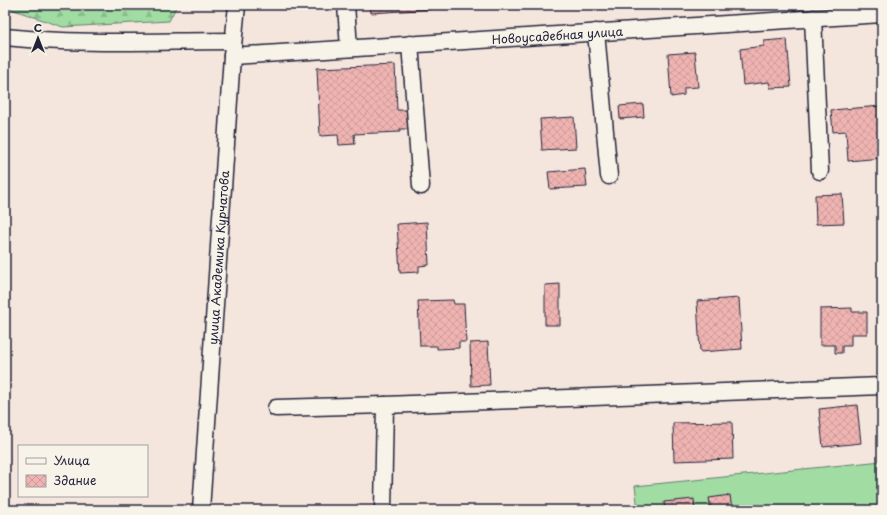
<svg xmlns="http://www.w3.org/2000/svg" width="887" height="515" font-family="'Playpen Sans',sans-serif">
  <defs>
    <pattern id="forest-firs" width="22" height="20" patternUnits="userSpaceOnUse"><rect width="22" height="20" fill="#a1dca3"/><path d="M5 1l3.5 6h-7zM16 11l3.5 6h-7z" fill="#8abc8d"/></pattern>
    <pattern id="building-cross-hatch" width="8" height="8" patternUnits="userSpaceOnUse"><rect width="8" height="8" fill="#efb4b1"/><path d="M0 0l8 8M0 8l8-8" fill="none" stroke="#cd9a99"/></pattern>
  </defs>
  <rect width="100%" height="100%" fill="#f5e6dd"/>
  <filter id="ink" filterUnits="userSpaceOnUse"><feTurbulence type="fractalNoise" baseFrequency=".025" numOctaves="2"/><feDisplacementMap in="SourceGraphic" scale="8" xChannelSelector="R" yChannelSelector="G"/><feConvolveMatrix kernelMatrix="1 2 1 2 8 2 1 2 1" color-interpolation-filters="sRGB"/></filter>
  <g filter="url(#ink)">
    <path fill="url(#forest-firs)" stroke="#627f6f" d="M 5,5 L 177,5 L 169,21 L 63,27 L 14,10 Z"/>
    <path fill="#a1dca3" stroke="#627f6f" d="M 882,461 L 882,510 L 638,510 L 635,486 Z"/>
    <g fill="url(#building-cross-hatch)" stroke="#22223b">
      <path d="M 370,5 L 433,5 L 433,9 L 371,13 Z"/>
      <path d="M 787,39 L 791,87 L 770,88 L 769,82 L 743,85 L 740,49 L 764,46 L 764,41 Z"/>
      <path d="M 695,52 L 698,87 L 684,88 L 684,95 L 671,97 L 668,54 Z"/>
      <path d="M 395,65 L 397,110 L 407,110 L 408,129 L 400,129 L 400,132 L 354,134 L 355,144 L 339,145 L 338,135 L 320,136 L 317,68 Z"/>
      <path d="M 643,104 L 644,117 L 620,119 L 619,106 Z"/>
      <path d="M 882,106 L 882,158 L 848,161 L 846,131 L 833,132 L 831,110 Z"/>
      <path d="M 574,117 L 576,148 L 542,150 L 540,119 Z"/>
      <path d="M 585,169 L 587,187 L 550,189 L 548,172 Z"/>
      <path d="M 842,194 L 844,223 L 816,224 L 815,195 Z"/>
      <path d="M 427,222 L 429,265 L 419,266 L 419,272 L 400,273 L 397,224 Z"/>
      <path d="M 560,284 L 560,325 L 545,325 L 545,285 Z"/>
      <path d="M 739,298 L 742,349 L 700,352 L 697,301 Z"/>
      <path d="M 453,300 L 454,304 L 464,304 L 466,342 L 459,342 L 459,348 L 437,349 L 437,346 L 420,346 L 418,301 Z"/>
      <path d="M 852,308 L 852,312 L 867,312 L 867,334 L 851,334 L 851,346 L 842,346 L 842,353 L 835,353 L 835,345 L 820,345 L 820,309 Z"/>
      <path d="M 488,342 L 490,385 L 471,386 L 470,343 Z"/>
      <path d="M 857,405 L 861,443 L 823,447 L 819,409 Z"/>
      <path d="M 732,422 L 733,459 L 674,461 L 673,423 Z"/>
      <path d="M 730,495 L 732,510 L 711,510 L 709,498 Z"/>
      <path d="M 694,499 L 695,510 L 665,510 L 664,502 Z"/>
    </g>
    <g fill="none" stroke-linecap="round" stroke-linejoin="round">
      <g stroke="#22223b" stroke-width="19">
        <g id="street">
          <path d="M 346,5 L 349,48"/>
          <path d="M 813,18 L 820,171"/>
          <path d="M 596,32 L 609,176"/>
          <path d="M 5,37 C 81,45 157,41 233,41"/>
          <path d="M 410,44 L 421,186"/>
          <path id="s1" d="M 232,56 L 882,14"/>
          <path d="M 276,408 L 385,405 L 882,386"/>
          <path id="s2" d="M 201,510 L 232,56 L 237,5"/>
          <path d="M 383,510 L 385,405"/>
        </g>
      </g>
      <use href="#street" stroke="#f7f3e8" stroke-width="16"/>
    </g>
  </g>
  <g text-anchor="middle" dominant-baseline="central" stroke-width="3" stroke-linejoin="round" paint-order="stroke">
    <g font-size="12" fill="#22223b" stroke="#f7f3e8">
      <text stroke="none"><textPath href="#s1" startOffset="326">Новоусадебная улица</textPath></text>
      <text stroke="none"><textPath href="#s2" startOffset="253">улица Академика Курчатова</textPath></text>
    </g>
  </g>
  <rect width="887" height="515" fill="none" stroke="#f7f3e8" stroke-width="20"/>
  <rect x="10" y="10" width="867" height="495" fill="none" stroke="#22223b" stroke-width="1.5" filter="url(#ink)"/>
  <rect x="18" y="445" width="130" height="52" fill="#f7f3e8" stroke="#a29fa3"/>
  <rect x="26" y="458" width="20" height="6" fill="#f7f3e8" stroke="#a29fa3"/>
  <text x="54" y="465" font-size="12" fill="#22223b">Улица</text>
  <rect x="26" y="475" width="20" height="12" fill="url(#building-cross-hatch)" stroke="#a29fa3"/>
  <text x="54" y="485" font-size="12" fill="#22223b">Здание</text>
  <g transform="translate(38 38)" stroke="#f7f3e8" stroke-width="3" paint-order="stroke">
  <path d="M0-3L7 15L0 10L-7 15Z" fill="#22223b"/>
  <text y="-6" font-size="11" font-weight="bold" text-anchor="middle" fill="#22223b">С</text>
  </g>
</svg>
